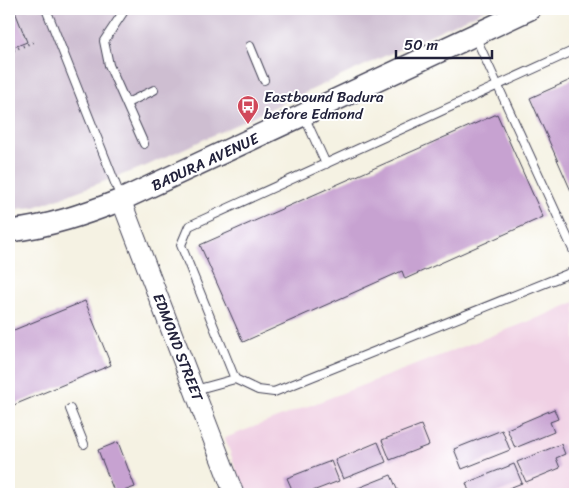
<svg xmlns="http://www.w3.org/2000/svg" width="584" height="503" font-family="Sriracha,sans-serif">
  <rect width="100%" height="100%" fill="#fff"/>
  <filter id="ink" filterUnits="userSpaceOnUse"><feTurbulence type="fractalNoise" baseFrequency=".02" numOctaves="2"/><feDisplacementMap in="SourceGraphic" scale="10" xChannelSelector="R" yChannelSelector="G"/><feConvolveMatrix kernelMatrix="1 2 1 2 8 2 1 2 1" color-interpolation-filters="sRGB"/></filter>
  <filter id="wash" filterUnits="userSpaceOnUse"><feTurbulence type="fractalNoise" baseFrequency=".0096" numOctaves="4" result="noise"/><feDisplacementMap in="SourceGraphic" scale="20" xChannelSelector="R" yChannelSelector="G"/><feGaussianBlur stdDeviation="1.12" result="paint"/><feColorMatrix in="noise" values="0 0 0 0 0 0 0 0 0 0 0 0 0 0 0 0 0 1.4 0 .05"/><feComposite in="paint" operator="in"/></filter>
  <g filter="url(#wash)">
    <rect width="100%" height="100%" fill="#f5f2e3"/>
    <path fill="#f0d0e4" d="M 575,302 L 575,494 L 245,494 L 225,438 L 543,316 Z"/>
    <path fill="#cebed1" d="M 9,9 L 487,9 L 146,166 L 35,207 L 9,210 Z"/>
    <g id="blocks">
      <g fill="#c7a2d1">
        <path d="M 9,9 L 14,9 L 27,42 L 9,49 Z"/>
        <path d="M 575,78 L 575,200 L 530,98 Z"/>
        <path d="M 497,114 L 543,217 L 405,279 L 402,271 L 243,342 L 200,245 Z"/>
        <path d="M 85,301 L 111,365 L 9,407 L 9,332 Z"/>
        <path d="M 554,409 L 558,419 L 550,422 L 554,432 L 515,448 L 507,429 Z"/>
        <path d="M 421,425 L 429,445 L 390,460 L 382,440 Z"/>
        <path d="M 502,430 L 510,450 L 462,469 L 454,449 Z"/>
        <path d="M 118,442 L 135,487 L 115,494 L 98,450 Z"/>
        <path d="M 378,442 L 386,462 L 343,479 L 335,460 Z"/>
        <path d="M 561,444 L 565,454 L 556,458 L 560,468 L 526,482 L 517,462 Z"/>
        <path d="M 331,461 L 339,481 L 305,494 L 294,494 L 287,478 Z"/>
        <path d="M 514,464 L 522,483 L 494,494 L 470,494 L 466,483 Z"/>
        <path d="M 391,475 L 399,494 L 349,494 L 348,492 Z"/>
      </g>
    </g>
  </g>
  <g filter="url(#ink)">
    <use href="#blocks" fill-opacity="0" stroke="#424154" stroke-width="1"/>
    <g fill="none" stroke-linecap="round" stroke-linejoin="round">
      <g stroke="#424154" stroke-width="10">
        <g id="service">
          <path d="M 46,9 L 121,198"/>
          <path d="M 124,11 L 104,41 L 109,65 L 144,144"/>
          <path d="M 475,36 L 575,254"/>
          <path d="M 250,46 L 264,80"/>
          <path d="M 127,103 L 154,90"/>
          <path d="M 304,116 L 326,164"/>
          <path d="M 235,379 L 181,245 L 189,226 L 575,50"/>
          <path d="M 195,390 L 235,379 L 258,390 L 274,392 L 575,271"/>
          <path d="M 70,409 L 84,444"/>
        </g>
      </g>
      <g stroke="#424154" stroke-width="21">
        <path id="tertiary" d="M 121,200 L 234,494"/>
      </g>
      <g stroke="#424154" stroke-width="24">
        <path id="secondary" d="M 9,231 C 48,227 85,214 121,200 L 530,9"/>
      </g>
      <path stroke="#424154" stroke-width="2.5" stroke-dasharray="1 4" stroke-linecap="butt" d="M 9,52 L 33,42"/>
      <use href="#service" stroke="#fff" stroke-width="8"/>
      <use href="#tertiary" stroke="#fff" stroke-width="19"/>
      <use href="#secondary" stroke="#fff" stroke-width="21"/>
    </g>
  </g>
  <defs>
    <g id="bus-pin" transform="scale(1.125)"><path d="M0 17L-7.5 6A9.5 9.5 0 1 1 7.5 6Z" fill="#d1495b" stroke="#fff"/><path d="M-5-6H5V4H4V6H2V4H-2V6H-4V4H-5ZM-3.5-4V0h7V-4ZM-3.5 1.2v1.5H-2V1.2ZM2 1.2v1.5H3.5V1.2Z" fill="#fff"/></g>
  </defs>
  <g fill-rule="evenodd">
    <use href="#bus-pin" x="248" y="106"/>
  </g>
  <g text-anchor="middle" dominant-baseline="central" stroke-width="4" stroke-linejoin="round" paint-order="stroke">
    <g font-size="15" fill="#22223b" stroke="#fff" text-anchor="start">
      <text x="264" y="97">Eastbound Badura<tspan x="264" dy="17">before Edmond</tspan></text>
    </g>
    <g font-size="15" fill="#22223b" stroke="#fff">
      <text transform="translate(205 162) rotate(-25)">BADURA AVENUE</text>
      <text transform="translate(178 347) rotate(69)">EDMOND STREET</text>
    </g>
  </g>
  <rect width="584" height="503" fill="none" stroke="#fff" stroke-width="30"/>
  <path d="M396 50v8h96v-8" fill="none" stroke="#22223b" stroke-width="2.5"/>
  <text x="404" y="50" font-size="15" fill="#22223b" stroke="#ffffff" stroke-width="4" paint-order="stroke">50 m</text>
</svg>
